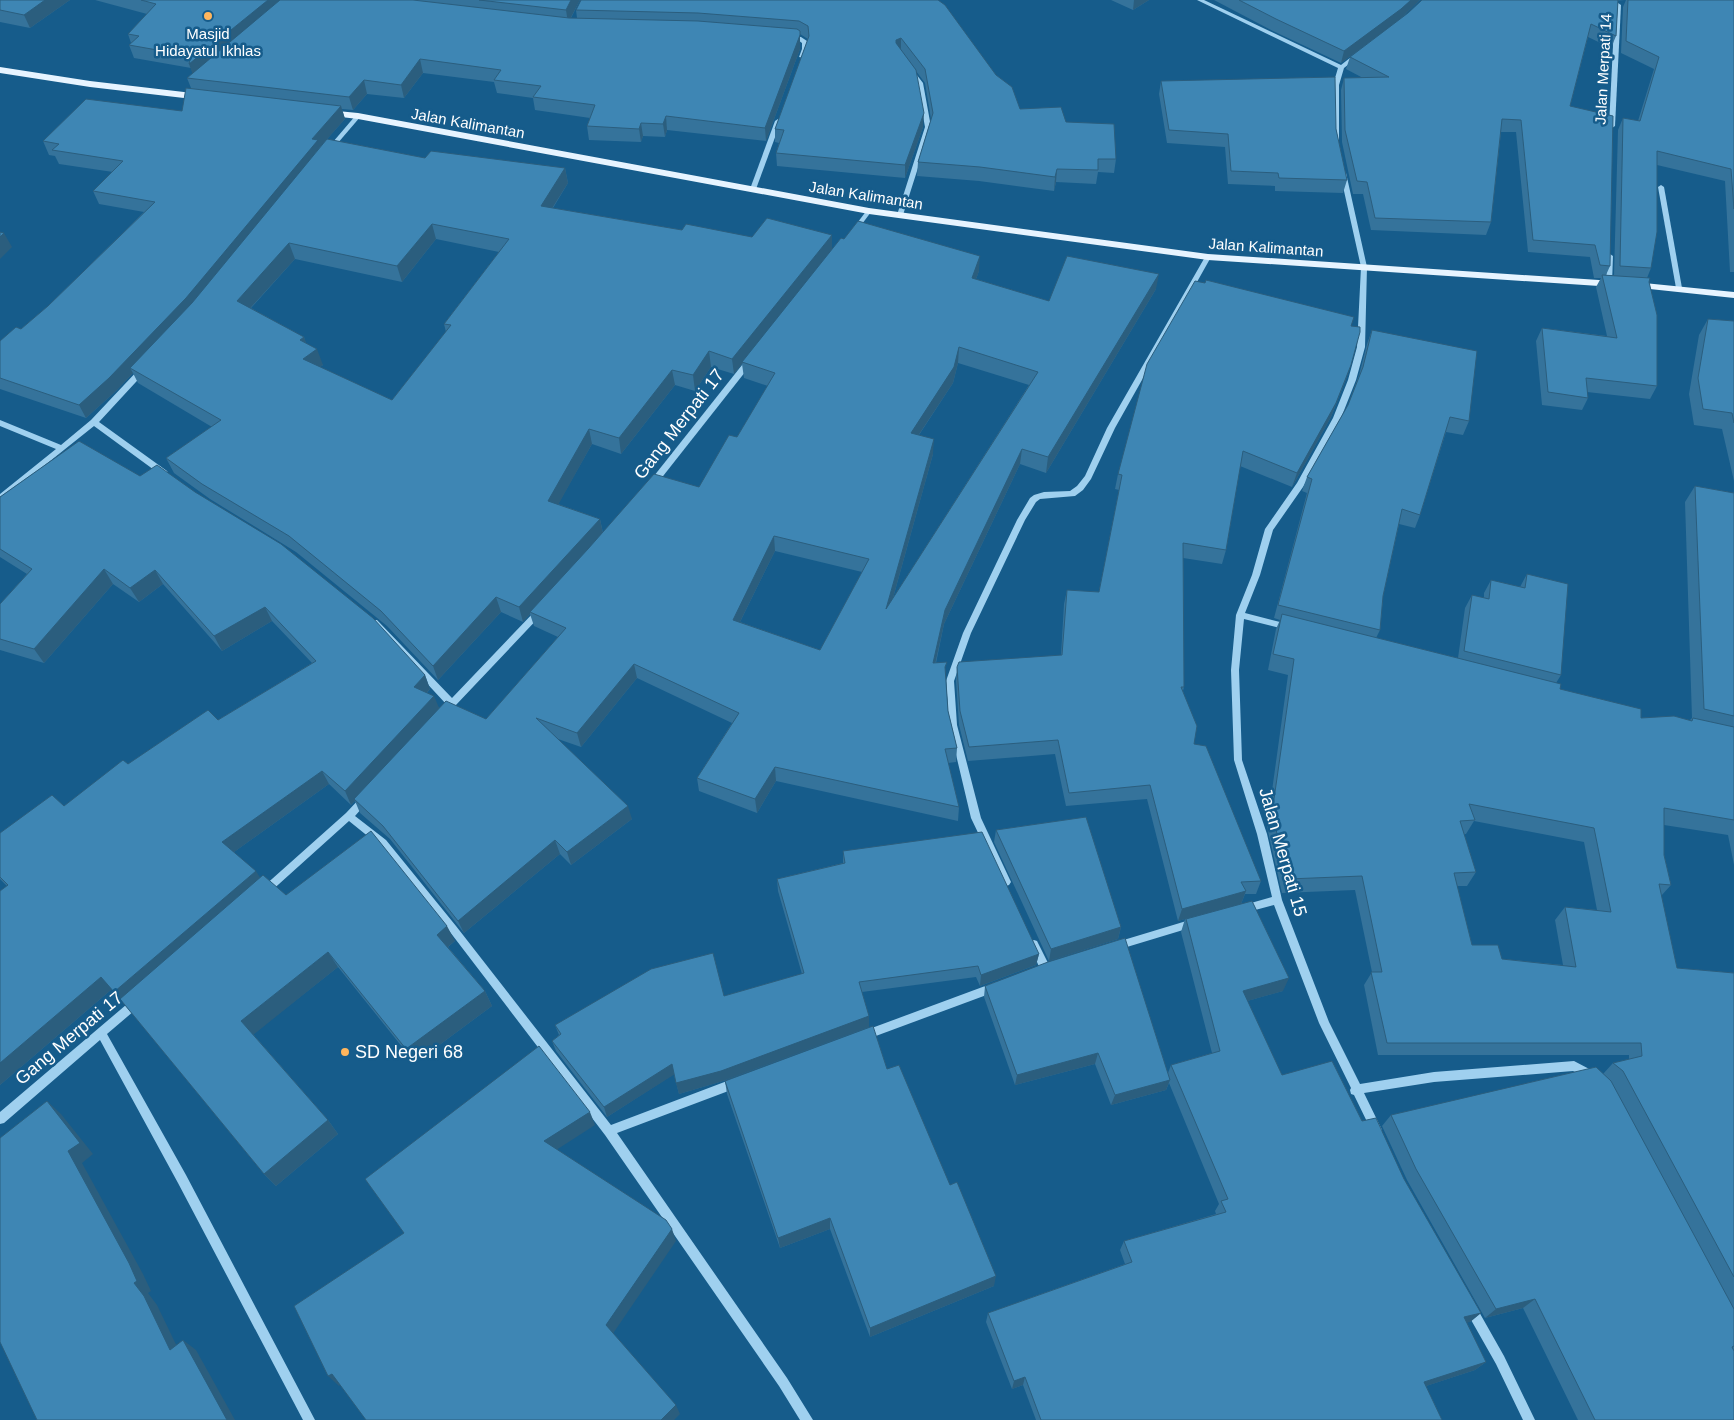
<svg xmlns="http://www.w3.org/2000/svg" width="1734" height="1420" font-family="Arial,sans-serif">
  <rect width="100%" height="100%" fill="#165c8b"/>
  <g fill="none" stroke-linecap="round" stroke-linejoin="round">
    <g fill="#9fd0ef" fill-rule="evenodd">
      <path d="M 1197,0 L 1204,0 L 1341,65 L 1355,54 L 1359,54 L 1359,56 L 1344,68 L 1339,85 L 1339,144 L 1334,143 L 1333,85 L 1338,68 Z"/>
      <path d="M 1618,3 L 1621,5 L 1615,126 L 1612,128 L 1609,126 L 1615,5 Z"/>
      <path d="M 788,35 L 801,37 L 807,41 L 808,49 L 804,58 L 799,57 L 802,49 L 802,43 L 798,40 L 786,38 L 786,36 Z"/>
      <path d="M 911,69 L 913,70 L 923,83 L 931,127 L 903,215 L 900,217 L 897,215 L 925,127 L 917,83 L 908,71 Z"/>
      <path d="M 356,115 L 361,116 L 331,151 L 327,151 L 327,149 Z"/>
      <path d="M 778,119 L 781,121 L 756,189 L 755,190 L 751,190 L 750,189 L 775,121 Z"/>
      <path d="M 1343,171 L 1346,173 L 1367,267 L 1365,347 L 1356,380 L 1341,418 L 1303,487 L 1273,530 L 1260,575 L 1245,613 L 1288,624 L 1292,627 L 1288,630 L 1244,619 L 1239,670 L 1242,760 L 1267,834 L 1282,900 L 1329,1022 L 1360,1084 L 1434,1072 L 1574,1061 L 1595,1072 L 1596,1075 L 1595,1078 L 1591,1080 L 1573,1071 L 1434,1082 L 1364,1093 L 1382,1130 L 1381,1134 L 1377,1135 L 1373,1134 L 1354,1095 L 1351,1094 L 1350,1090 L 1351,1088 L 1319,1023 L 1274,905 L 1244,913 L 1241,912 L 1239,909 L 1241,906 L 1244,905 L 1272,897 L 1257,834 L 1234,760 L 1231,670 L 1236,615 L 1252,575 L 1265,529 L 1297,483 L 1333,418 L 1348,380 L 1357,347 L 1361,267 L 1340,173 Z"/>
      <path d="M 1661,185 L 1664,187 L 1682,288 L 1679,290 L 1676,288 L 1658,187 Z"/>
      <path d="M 869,209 L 872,211 L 871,212 L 856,232 L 852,232 L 852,230 L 867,210 Z"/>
      <path d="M 1610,254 L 1613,256 L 1612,283 L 1609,285 L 1606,283 L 1607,256 Z"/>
      <path d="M 1208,255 L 1211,257 L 1115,428 L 1091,479 L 1083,490 L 1075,496 L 1040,499 L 1036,502 L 1025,520 L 971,633 L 954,681 L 957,725 L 981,818 L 1011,882 L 1009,885 L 1006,886 L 1003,885 L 971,818 L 949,725 L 946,681 L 963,633 L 1017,520 L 1030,498 L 1034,495 L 1044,492 L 1070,491 L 1077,486 L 1085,476 L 1107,428 L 1205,257 Z"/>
      <path d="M 746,360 L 752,360 L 753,362 L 656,485 L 650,485 L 649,483 L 650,481 Z"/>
      <path d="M 140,368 L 146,368 L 147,370 L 99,422 L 167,471 L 168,473 L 167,475 L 161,475 L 94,426 L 0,501 L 0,494 L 56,449 L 0,426 L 0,420 L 61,445 L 91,420 Z"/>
      <path d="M 540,608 L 544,611 L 543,613 L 455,706 C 450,710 448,717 441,714 L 440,712 L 446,704 L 370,622 L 371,620 L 377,620 L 452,698 L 537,609 Z"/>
      <path d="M 365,795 L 368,796 L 370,799 L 355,816 L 386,840 L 456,926 L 611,1125 L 735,1078 L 739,1079 L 740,1083 L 739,1087 L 617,1133 L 787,1378 L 813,1420 L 800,1420 L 779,1386 L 605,1135 L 450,932 L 380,846 L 349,821 L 269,893 L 266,894 L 263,893 L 261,890 L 263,887 L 346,813 L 362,796 Z"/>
      <path d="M 1193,919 L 1196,920 L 1198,923 L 1196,926 L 1193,927 L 1117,950 L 1114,949 L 1112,946 L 1114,943 L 1117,942 Z"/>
      <path d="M 1034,940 L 1037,941 L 1049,965 L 1050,968 L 1049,971 L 1045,972 L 1041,971 L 1029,944 L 1031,941 Z"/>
      <path d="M 996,982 L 1000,984 L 1001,987 L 1000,990 L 865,1040 L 861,1038 L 860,1035 L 861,1032 Z"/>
      <path d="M 137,997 L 141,999 L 142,1002 L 141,1005 L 107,1034 L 186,1175 L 315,1420 L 303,1420 L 178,1183 L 100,1040 L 4,1123 L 0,1124 L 0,1112 L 133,999 Z"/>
      <path d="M 1470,1301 L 1474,1303 L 1504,1356 L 1535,1420 L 1523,1420 L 1496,1364 L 1466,1311 L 1464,1307 L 1466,1303 Z"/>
    </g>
    <g fill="#e7f4ff" fill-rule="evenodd">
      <path d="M 0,67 L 90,81 L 201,94 L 205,97 L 201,100 L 90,87 L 0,73 Z"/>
      <path d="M 327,110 L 358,113 L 869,208 L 1208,254 L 1614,281 L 1619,284 L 1614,287 L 1208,260 L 869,214 L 358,119 L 324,115 L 323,113 Z"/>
      <path d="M 1634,282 L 1734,292 L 1734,298 L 1631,287 L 1631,283 Z"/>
    </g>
  </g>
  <g fill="#35739b" fill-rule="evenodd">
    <path d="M 0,0 L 70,0 L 30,28 L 0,22 Z"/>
    <path d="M 95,0 L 580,0 L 571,18 L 577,18 L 576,10 L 938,0 L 1020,109 L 1066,122 L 1116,159 L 1114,173 L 1098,172 L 1096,184 L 1056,182 L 1054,191 L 979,181 L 917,176 L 918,162 L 931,119 L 925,83 L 916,71 L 923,127 L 905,178 L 777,166 L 776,153 L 779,143 L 775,142 L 775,129 L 808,39 L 800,34 L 800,49 L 766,141 L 667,130 L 665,137 L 643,136 L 641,142 L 589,140 L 587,126 L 590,118 L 535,110 L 533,98 L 497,93 L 494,82 L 423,73 L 404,98 L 367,94 L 353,110 L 342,109 L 345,119 L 327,139 L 425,158 L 565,168 L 568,183 L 553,208 L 682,230 L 752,237 L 832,235 L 832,249 L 979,271 L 976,279 L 1049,301 L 1156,289 L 1046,473 L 1020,464 L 944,624 L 936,663 L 946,675 L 948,711 L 957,748 L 956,762 L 948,763 L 959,807 L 958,821 L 776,781 L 757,813 L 699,791 L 697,778 L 732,723 L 637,678 L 581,747 L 558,739 L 632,819 L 571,865 L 560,854 L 464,933 L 390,839 L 360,813 L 355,801 L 351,805 L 329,784 L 234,852 L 260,878 L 286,895 L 455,941 L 448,947 L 485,991 L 492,1006 L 415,1063 L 338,967 L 253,1034 L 328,1120 L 338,1134 L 276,1186 L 264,1174 L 112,989 L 0,1085 L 0,891 L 7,886 L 0,879 L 0,833 L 64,806 L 128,764 L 218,720 L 312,663 L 272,621 L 222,651 L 163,584 L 139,602 L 113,584 L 44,663 L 0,650 L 0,604 L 27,574 L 0,557 L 0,497 L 79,441 L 425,675 L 430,689 L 427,693 L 439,708 L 486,719 L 558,637 L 534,626 L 530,614 L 523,622 L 501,612 L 438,680 L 387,626 L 296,552 L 210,499 L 174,473 L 166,458 L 212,427 L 138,383 L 133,373 L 116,391 L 86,418 L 0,389 L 0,341 L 21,329 L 48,306 L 144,212 L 99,204 L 93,191 L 113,172 L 59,164 L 55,156 L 49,155 L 43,141 L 182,111 L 191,88 L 187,78 L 193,73 L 191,68 L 134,58 L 129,45 L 131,43 L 128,34 L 147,14 ZM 436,239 L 499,252 L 444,324 L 446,332 L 392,400 L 320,367 L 323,365 L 306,344 L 304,337 L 251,308 L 295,259 L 402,282 ZM 958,363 L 1029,385 L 893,598 L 933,454 L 919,435 L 953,383 ZM 742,364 L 744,378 L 768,386 L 737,437 L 699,487 L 603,533 L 600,519 L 558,504 L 592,444 L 621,454 L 675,385 L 695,391 L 711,367 L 734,374 ZM 775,551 L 862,572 L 820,650 L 740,622 Z"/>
    <path d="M 1111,0 L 1149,0 L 1133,10 Z"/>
    <path d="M 1214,0 L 1420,0 L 1398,21 L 1341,63 L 1273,31 Z"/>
    <path d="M 1625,0 L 1618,1 L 1616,36 L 1611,48 L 1588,37 L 1570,106 L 1610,266 L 1606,275 L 1614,275 L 1618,130 L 1623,118 L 1638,121 L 1654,69 L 1621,53 L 1623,7 L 1626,0 L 1734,0 L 1734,272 L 1730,272 L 1725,181 L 1657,165 L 1651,268 L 1647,278 L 1649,282 L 1657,386 L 1650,399 L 1587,392 L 1588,398 L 1582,410 L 1542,405 L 1536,341 L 1542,328 L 1607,336 L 1596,287 L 1601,278 L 1594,278 L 1590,257 L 1528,252 L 1516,132 L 1501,132 L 1491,222 L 1486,235 L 1371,230 L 1363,194 L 1353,194 L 1342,142 L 1341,90 L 1344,78 L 1363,78 L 1346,69 L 1350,57 L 1408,13 Z"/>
    <path d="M 1161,81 L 1336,129 L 1347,180 L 1343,193 L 1275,191 L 1275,186 L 1228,184 L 1225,147 L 1167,143 L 1159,94 Z"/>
    <path d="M 1708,319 L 1734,321 L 1734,481 L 1722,429 L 1694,425 L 1689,394 L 1699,335 Z"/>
    <path d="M 1351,326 L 1351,365 L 1346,379 L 1331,417 L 1292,487 L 1240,466 L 1226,550 L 1222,564 L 1183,558 L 1184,687 L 1183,691 L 1194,744 L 1261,881 L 1256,894 L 1245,894 L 1241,904 L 1283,991 L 1247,1001 L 1282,1075 L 1362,1121 L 1404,1179 L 1481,1313 L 1470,1322 L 1466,1322 L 1486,1362 L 1475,1370 L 1426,1386 L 1442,1420 L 1036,1420 L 1023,1385 L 1012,1389 L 986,1322 L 988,1313 L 1125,1264 L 1120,1250 L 1124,1241 L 1216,1214 L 1215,1211 L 1219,1204 L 1169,1083 L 1166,1090 L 1111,1105 L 1095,1064 L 1015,1085 L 984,997 L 985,986 L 1168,1073 L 1171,1065 L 1212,1053 L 1181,932 L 1185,919 L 1178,921 L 1147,799 L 1066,806 L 1055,754 L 968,761 L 959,725 L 956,681 L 957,667 L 1061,655 L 1064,604 L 1067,590 L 1099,592 L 1119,490 L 1115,489 L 1118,474 Z"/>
    <path d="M 1372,330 L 1469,421 L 1463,435 L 1446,432 L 1420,515 L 1415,528 L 1399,524 L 1383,596 L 1380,630 L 1376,638 L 1458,658 L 1465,608 L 1472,595 L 1484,598 L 1484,593 L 1491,580 L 1520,587 L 1527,574 L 1561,675 L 1556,683 L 1560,689 L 1641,718 L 1690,720 L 1692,718 L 1685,502 L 1695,486 L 1734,493 L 1734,865 L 1728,835 L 1664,825 L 1664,855 L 1671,885 L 1661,896 L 1677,968 L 1734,973 L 1734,1420 L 1578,1420 L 1523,1308 L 1485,1318 L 1407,1180 L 1382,1126 L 1391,1115 L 1603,1074 L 1613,1063 L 1629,1060 L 1629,1055 L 1378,1055 L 1364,985 L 1372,972 L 1355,890 L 1282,893 L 1267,827 L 1288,675 L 1268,670 L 1276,629 L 1280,620 L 1274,618 L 1307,493 L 1302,491 L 1307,477 L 1348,405 L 1359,375 L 1367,344 ZM 1474,821 L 1584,842 L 1597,910 L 1565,907 L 1555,920 L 1563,965 L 1502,959 L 1472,945 L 1457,886 L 1467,886 L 1476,872 L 1464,834 L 1466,834 Z"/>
    <path d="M 996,830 L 1121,927 L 1118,939 L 1049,961 L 994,842 Z"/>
    <path d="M 843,851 L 1039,954 L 1036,965 L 980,986 L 976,977 L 862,992 L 869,1027 L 723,1081 L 679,1094 L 674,1074 L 607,1117 L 556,1051 L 552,1041 L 559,1035 L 555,1025 L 724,996 L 802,974 L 778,891 L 777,879 L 843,863 Z"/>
    <path d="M 887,1069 L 994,1286 L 870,1337 L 830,1229 L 780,1248 L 727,1094 L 725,1081 Z"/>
  </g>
  <g fill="#2b5e7e">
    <path d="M 45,0 L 70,0 L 30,28 L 24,15 Z"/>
    <path d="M 268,0 L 288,0 L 194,78 L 189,64 Z"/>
    <path d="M 571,0 L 580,0 L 568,23 L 566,10 Z"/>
    <path d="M 1134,0 L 1149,0 L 1133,10 Z"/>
    <path d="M 1411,0 L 1420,0 L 1398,21 L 1341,63 L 1344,51 Z"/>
    <path d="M 800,31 L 800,49 L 766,141 L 765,128 Z"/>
    <path d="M 901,38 L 901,51 L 895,56 L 896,40 Z"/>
    <path d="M 420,59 L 423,73 L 404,98 L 401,85 Z"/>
    <path d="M 364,80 L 367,94 L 353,110 L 349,97 Z"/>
    <path d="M 341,106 L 345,119 L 320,147 L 192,312 L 130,368 L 133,373 L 116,391 L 86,418 L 79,405 Z"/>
    <path d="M 924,113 L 923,127 L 905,178 L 905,165 Z"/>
    <path d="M 666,116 L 667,130 L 665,137 L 663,124 Z"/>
    <path d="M 641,123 L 643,136 L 641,142 L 639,129 Z"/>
    <path d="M 565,168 L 568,183 L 544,221 L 541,206 Z"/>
    <path d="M 1057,169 L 1056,182 L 1054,191 L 1055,177 Z"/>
    <path d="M 432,224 L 436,239 L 402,282 L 397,266 Z"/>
    <path d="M 4,233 L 12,247 L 0,259 L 0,237 Z"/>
    <path d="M 832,235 L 832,251 L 734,374 L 732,359 Z"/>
    <path d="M 289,243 L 295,259 L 243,316 L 237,301 Z"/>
    <path d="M 980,256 L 979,271 L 971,293 L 972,278 Z"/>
    <path d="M 1159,274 L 1156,289 L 1046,473 L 1048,457 Z"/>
    <path d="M 304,337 L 310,353 L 300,340 Z"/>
    <path d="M 959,347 L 958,363 L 953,383 L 910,448 L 911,433 Z"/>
    <path d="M 317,349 L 323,365 L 309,374 L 303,359 Z"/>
    <path d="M 709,351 L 711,367 L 695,391 L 693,375 Z"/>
    <path d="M 1351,365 L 1331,417 L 1292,487 L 1297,473 Z"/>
    <path d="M 672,370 L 675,385 L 621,454 L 619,438 Z"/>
    <path d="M 589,429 L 592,444 L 552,516 L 548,501 Z"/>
    <path d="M 934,439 L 933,454 L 886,623 L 886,609 Z"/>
    <path d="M 1022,449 L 1020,464 L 944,624 L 932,678 L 933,663 L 945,610 Z"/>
    <path d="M 600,519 L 603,534 L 530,612 L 530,614 L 523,622 L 519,607 Z"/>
    <path d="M 774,536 L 775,551 L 734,634 L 733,620 Z"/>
    <path d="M 104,569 L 113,584 L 44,663 L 34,649 Z"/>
    <path d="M 155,570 L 163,584 L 139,602 L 130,588 Z"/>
    <path d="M 496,597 L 501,612 L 438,680 L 433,666 Z"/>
    <path d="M 265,607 L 272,621 L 222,651 L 214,636 Z"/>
    <path d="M 634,664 L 637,678 L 581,747 L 577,733 Z"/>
    <path d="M 425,675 L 430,689 L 419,701 L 414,687 Z"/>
    <path d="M 434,696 L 440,710 L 354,799 L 355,801 L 351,805 L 345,791 Z"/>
    <path d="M 775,767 L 776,781 L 757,813 L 755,799 Z"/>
    <path d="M 322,771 L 329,784 L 230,855 L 222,842 Z"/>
    <path d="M 628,806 L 632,819 L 571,865 L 567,852 Z"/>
    <path d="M 555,840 L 560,854 L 464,933 L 458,921 Z"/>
    <path d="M 256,871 L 264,884 L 124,1003 L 114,992 Z"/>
    <path d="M 1246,891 L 1241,904 L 1178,921 L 1182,909 Z"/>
    <path d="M 447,926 L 455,941 L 444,950 L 437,935 Z"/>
    <path d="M 1121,927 L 1118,939 L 1049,961 L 1051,949 Z"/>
    <path d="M 328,952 L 338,967 L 253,1035 L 241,1021 Z"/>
    <path d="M 1039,954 L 1036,965 L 980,986 L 981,975 Z"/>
    <path d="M 101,977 L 112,989 L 0,1085 L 0,1063 Z"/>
    <path d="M 1289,978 L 1283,991 L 1237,1004 L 1243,991 Z"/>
    <path d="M 485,991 L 492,1006 L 415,1063 L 406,1049 Z"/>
    <path d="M 869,1016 L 869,1027 L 723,1081 L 679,1094 L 676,1083 Z"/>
    <path d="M 1098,1053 L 1095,1064 L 1015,1085 L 1017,1075 Z"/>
    <path d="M 672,1064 L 675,1074 L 607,1117 L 604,1107 Z"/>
    <path d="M 1170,1080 L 1166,1090 L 1111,1105 L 1115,1095 Z"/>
    <path d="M 47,1101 L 61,1114 L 93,1154 L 82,1163 L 143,1274 L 151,1291 L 148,1293 L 157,1305 L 183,1359 L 170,1350 L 134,1283 L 68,1151 Z"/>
    <path d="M 590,1112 L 595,1125 L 550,1154 L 544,1141 Z"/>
    <path d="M 328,1120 L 338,1134 L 276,1186 L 264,1174 Z"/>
    <path d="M 830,1218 L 830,1229 L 780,1248 L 778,1238 Z"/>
    <path d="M 672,1229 L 676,1241 L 612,1335 L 606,1325 Z"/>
    <path d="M 996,1276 L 994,1286 L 870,1337 L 870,1328 Z"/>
    <path d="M 1535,1299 L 1523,1308 L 1485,1318 L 1496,1309 Z"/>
    <path d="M 1481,1313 L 1470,1322 L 1453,1326 L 1464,1317 Z"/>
    <path d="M 183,1340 L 196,1350 L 235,1420 L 227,1420 Z"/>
    <path d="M 1486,1362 L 1475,1370 L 1414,1390 L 1424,1382 Z"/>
    <path d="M 332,1374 L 343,1383 L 339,1386 L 328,1376 Z"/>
    <path d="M 1025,1377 L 1023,1385 L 1012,1389 L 1014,1381 Z"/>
    <path d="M 676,1405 L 680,1414 L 674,1420 L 661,1420 Z"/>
  </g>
  <g fill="#3e86b4" stroke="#2b5e7e" fill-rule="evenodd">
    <path d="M 0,0 L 45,0 L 24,15 L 0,10 Z"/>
    <path d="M 141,0 L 268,0 L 189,64 L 191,56 L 129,45 L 139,36 L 128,34 L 156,4 Z"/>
    <path d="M 280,0 L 413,0 L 569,18 L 698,21 L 797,29 L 800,31 L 800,35 L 765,128 L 666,116 L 663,124 L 641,123 L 639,129 L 587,126 L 595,105 L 533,97 L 541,86 L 494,80 L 501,70 L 420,59 L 401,85 L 364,80 L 349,97 L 187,78 Z"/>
    <path d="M 479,0 L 571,0 L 566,10 Z"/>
    <path d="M 581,0 L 938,0 L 945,5 L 996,75 L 1012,87 L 1020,109 L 1061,107 L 1066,122 L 1114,124 L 1116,159 L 1098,159 L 1098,170 L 1057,169 L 1055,177 L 980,167 L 918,162 L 933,113 L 925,69 L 901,38 L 896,40 L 896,43 L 916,70 L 924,113 L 905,165 L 776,153 L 784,130 L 775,129 L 809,36 L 808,26 L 799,21 L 698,13 L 576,10 Z"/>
    <path d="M 1239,0 L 1411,0 L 1401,9 L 1344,51 L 1276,19 Z"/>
    <path d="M 1422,0 L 1618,0 L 1616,36 L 1591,24 L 1570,106 L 1613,116 L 1610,266 L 1600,265 L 1595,245 L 1533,240 L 1521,120 L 1502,119 L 1491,222 L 1375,218 L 1367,182 L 1357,181 L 1345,130 L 1344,78 L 1389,77 L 1350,57 L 1408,13 Z"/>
    <path d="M 1628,0 L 1734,0 L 1734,209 L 1731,169 L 1657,151 L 1657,232 L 1651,268 L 1620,266 L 1623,118 L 1640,121 L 1659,57 L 1626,41 Z"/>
    <path d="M 1335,77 L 1336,129 L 1347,180 L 1279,178 L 1278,173 L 1231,171 L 1228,134 L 1169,130 L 1161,81 Z"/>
    <path d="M 186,88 L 341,106 L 312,139 L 318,140 L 186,298 L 109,378 L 79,405 L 0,378 L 0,341 L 16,327 L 21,329 L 48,306 L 155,202 L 93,191 L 123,161 L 52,150 L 59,144 L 43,141 L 86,99 L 182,111 Z"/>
    <path d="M 327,139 L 425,158 L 431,151 L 565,168 L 541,206 L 682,230 L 686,224 L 752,237 L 767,218 L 832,235 L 732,359 L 709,351 L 693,375 L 672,370 L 619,438 L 589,429 L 548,501 L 600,519 L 519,607 L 496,597 L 433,666 L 381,611 L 289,536 L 202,484 L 166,458 L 221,420 L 130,368 L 192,303 ZM 432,224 L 509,239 L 444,324 L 451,325 L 392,400 L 303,359 L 317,349 L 300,340 L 304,337 L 237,301 L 289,243 L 397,266 Z"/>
    <path d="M 858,221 L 980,256 L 972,278 L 1049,301 L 1067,256 L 1159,274 L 1048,457 L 1022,449 L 945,610 L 933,663 L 947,662 L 945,667 L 948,711 L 957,748 L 945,749 L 959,807 L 775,767 L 755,799 L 697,778 L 739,713 L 634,664 L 577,733 L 536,718 L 628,806 L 567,852 L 555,840 L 458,921 L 383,826 L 354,799 L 446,701 L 486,719 L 566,628 L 530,612 L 588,549 L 654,474 L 699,487 L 729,435 L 737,437 L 775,373 L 742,362 L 841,238 L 844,239 ZM 959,347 L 1038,372 L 886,609 L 934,439 L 911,433 L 954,367 ZM 774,536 L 869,559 L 820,650 L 733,620 Z"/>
    <path d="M 0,232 L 4,233 L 0,237 Z"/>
    <path d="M 1602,275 L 1650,278 L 1649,282 L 1657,315 L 1657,386 L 1586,378 L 1588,398 L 1548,392 L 1542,328 L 1617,338 Z"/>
    <path d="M 1206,280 L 1354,317 L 1351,326 L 1360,327 L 1360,332 L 1351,365 L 1336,403 L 1297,473 L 1243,451 L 1226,550 L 1183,543 L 1184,687 L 1181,687 L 1197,726 L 1194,744 L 1206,746 L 1261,881 L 1241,882 L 1246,891 L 1182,909 L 1150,785 L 1069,793 L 1058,740 L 969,747 L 960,711 L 957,667 L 959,662 L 1062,655 L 1067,590 L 1099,592 L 1122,475 L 1118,474 L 1147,364 L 1195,281 L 1205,283 Z"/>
    <path d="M 1708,319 L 1734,321 L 1734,423 L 1732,413 L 1703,409 L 1698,378 Z"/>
    <path d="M 1372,330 L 1477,351 L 1469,421 L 1450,417 L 1420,515 L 1402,509 L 1383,596 L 1380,630 L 1278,605 L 1312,479 L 1307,477 L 1348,405 L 1363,367 Z"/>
    <path d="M 79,441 L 140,476 L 157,465 L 195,492 L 281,544 L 373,618 L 425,675 L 414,687 L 434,696 L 345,791 L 322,771 L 222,842 L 256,871 L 114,992 L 101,977 L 0,1063 L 0,891 L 8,885 L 0,877 L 0,833 L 52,795 L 64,806 L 123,760 L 128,764 L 208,710 L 218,720 L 316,661 L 265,607 L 214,636 L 155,570 L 130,588 L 104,569 L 34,649 L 0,639 L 0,604 L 32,569 L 0,549 L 0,497 Z"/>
    <path d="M 1695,486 L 1734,493 L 1734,716 L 1704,709 Z"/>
    <path d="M 1527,574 L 1568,584 L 1561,675 L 1464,651 L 1472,595 L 1489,599 L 1491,580 L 1525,588 Z"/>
    <path d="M 1282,614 L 1561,684 L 1560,689 L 1641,709 L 1641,718 L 1674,716 L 1692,721 L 1693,718 L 1734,727 L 1734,820 L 1664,808 L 1664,855 L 1671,885 L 1659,884 L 1677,968 L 1734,973 L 1734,1277 L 1623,1071 L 1613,1063 L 1642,1056 L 1641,1043 L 1387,1043 L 1371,972 L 1382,972 L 1362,876 L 1288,879 L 1272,813 L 1294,659 L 1273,654 ZM 1469,804 L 1594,828 L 1611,912 L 1565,907 L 1576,967 L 1502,959 L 1498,945 L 1472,945 L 1454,873 L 1476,872 L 1460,821 L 1475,820 Z"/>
    <path d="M 1086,817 L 1121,927 L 1051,949 L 996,830 Z"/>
    <path d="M 371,831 L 447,926 L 437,935 L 485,991 L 406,1049 L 328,952 L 241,1021 L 328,1120 L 264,1174 L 120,999 L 263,875 L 286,895 Z"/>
    <path d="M 982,832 L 1039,954 L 981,975 L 978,966 L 859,982 L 869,1016 L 721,1071 L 676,1083 L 672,1064 L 604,1107 L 552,1041 L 561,1034 L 555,1025 L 651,969 L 713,953 L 724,996 L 804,973 L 777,879 L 845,863 L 843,851 Z"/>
    <path d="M 1252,901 L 1289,978 L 1243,991 L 1282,1075 L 1332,1061 L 1362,1121 L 1376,1118 L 1404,1179 L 1481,1313 L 1464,1317 L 1486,1362 L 1424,1382 L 1442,1420 L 1041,1420 L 1025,1377 L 1014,1381 L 988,1313 L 1132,1262 L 1124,1241 L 1226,1212 L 1221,1201 L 1228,1199 L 1171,1065 L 1220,1051 L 1186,919 Z"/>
    <path d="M 1125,938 L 1170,1080 L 1115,1095 L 1098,1053 L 1017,1075 L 985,986 L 1048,962 Z"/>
    <path d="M 873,1026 L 887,1069 L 899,1065 L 950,1185 L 957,1182 L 996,1276 L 870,1328 L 830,1218 L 778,1238 L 725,1081 Z"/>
    <path d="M 539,1046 L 590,1112 L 544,1141 L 666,1220 L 672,1229 L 606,1325 L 676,1405 L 661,1420 L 366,1420 L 332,1374 L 328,1376 L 294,1306 L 404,1233 L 365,1179 Z"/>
    <path d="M 1596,1067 L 1611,1081 L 1734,1309 L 1734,1346 L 1732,1347 L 1734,1351 L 1734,1420 L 1595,1420 L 1535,1299 L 1496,1309 L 1416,1169 L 1391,1115 Z"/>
    <path d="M 47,1101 L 80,1143 L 68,1151 L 129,1263 L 137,1281 L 134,1283 L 144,1296 L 170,1350 L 183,1340 L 227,1420 L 37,1420 L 0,1342 L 0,1138 Z"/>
  </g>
  <g fill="#ffb65d" stroke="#165c8b" stroke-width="2">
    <circle cx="208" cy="16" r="5"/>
    <circle cx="345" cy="1052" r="5"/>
  </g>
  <g text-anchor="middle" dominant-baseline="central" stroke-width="5" stroke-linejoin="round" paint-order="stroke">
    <g font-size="15" fill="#fff" stroke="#165c8b">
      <text x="208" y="33">Masjid<tspan x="208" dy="17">Hidayatul Ikhlas</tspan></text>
    </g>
    <g font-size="15" fill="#fff" stroke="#165c8b">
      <text transform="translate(1603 69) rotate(-87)">Jalan Merpati 14</text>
      <text transform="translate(468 123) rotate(10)">Jalan Kalimantan</text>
      <text transform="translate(866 195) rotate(9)">Jalan Kalimantan</text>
      <text transform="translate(1266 247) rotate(4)">Jalan Kalimantan</text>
    </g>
    <g font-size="18" fill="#fff" stroke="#165c8b">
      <text transform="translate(679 424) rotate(-52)">Gang Merpati 17</text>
      <text transform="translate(1283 852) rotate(74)">Jalan Merpati 15</text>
      <text transform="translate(69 1038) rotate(-40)">Gang Merpati 17</text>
    </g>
    <g font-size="18" fill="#fff" stroke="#165c8b" text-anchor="start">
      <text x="355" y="1052">SD Negeri 68</text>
    </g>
  </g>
</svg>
